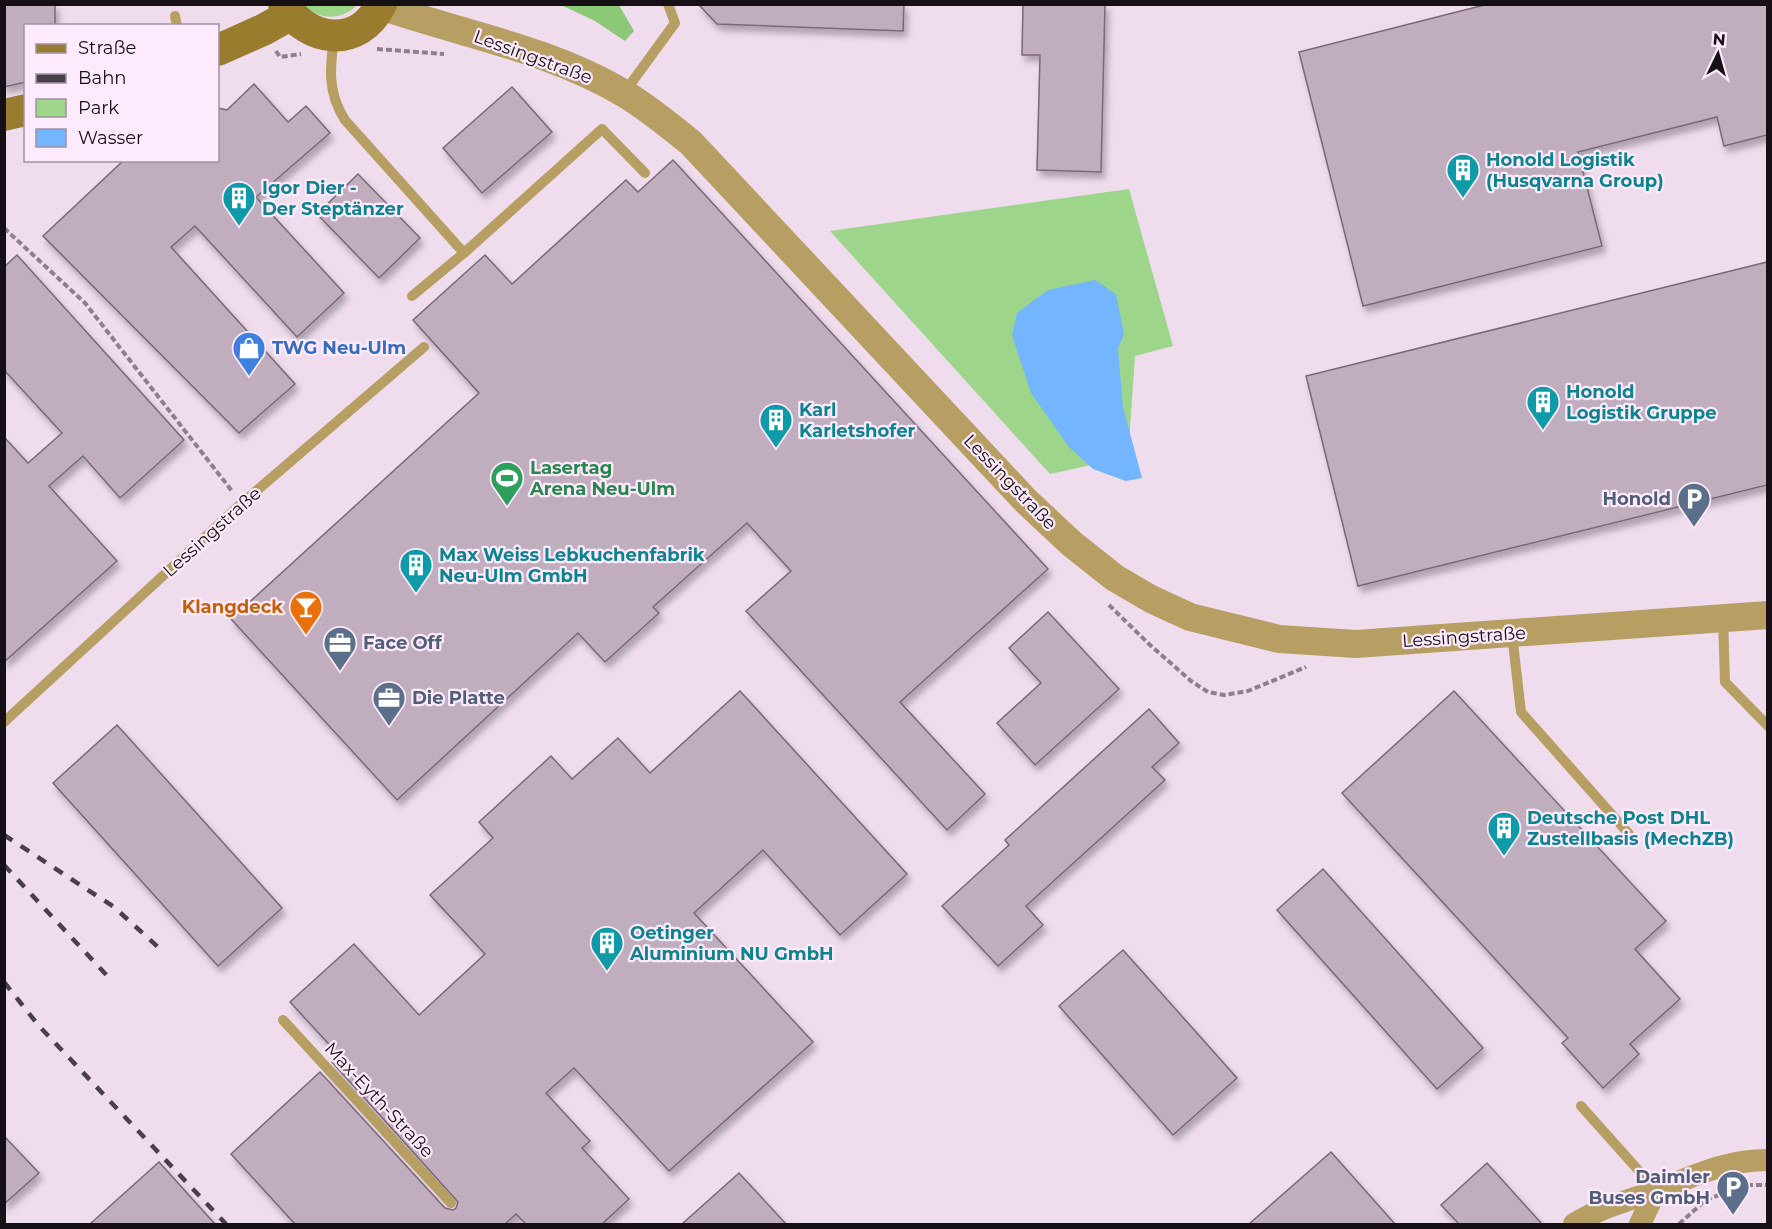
<svg xmlns="http://www.w3.org/2000/svg" width="1772" height="1229" font-family="Montserrat,sans-serif">
  <defs>
    <filter id="shadow"><feDropShadow dx="3.5" dy="6" stdDeviation="3" flood-color="#0004"/></filter>
  </defs>
  <rect width="100%" height="100%" fill="#efddee"/>
  <g fill="#9dd58a">
    <path d="M 303,5 L 357,5 C 342,21 318,20 303,5 Z"/>
    <path d="M 1129,189 L 1173,346 L 1135,356 L 1128,457 L 1050,474 L 830,231 Z"/>
  </g>
  <path fill="#8cc877" d="M 561,5 L 619,5 L 634,31 L 625,41 L 595,21 Z"/>
  <path fill="#73b5ff" d="M 1095,280 L 1116,294 L 1124,334 L 1118,349 L 1123,407 L 1142,478 L 1126,481 L 1093,469 L 1068,446 L 1031,393 L 1012,335 L 1017,313 L 1048,290 Z"/>
  <g fill="#c0aebe" stroke="#786878" stroke-width="1.5" filter="url(#shadow)">
    <path d="M 4,4 L 55,4 L 55,26 L 26,26 L 26,82 L 4,87 Z"/>
    <path d="M 698,4 L 904,4 L 903,31 L 717,24 Z"/>
    <path d="M 1023,4 L 1105,4 L 1101,172 L 1037,170 L 1040,55 L 1022,55 Z"/>
    <path d="M 1488,4 L 1767,4 L 1767,135 L 1724,146 L 1717,117 L 1578,152 L 1602,246 L 1363,306 L 1299,52 Z"/>
    <path d="M 254,84 L 288,122 L 306,106 L 330,133 L 256,197 L 344,293 L 297,337 L 195,226 L 171,247 L 295,384 L 239,433 L 43,236 L 124,160 L 218,160 L 218,108 L 227,110 Z"/>
    <path d="M 512,87 L 552,132 L 482,193 L 443,148 Z"/>
    <path d="M 673,160 L 1048,569 L 900,702 L 985,794 L 947,830 L 746,611 L 791,571 L 747,523 L 653,607 L 659,613 L 605,662 L 578,633 L 397,800 L 231,619 L 479,393 L 413,320 L 485,255 L 512,284 L 626,180 L 638,192 Z"/>
    <path d="M 358,174 L 420,238 L 379,278 L 317,214 Z"/>
    <path d="M 17,255 L 184,440 L 120,498 L 83,456 L 49,486 L 117,561 L 4,662 L 4,437 L 28,463 L 62,433 L 4,370 L 4,267 Z"/>
    <path d="M 1767,262 L 1767,485 L 1358,586 L 1306,376 Z"/>
    <path d="M 1048,612 L 1119,689 L 1035,765 L 997,723 L 1041,683 L 1009,648 Z"/>
    <path d="M 740,691 L 907,874 L 840,935 L 763,850 L 694,913 L 813,1042 L 669,1171 L 574,1068 L 546,1093 L 590,1141 L 582,1148 L 629,1199 L 602,1224 L 526,1224 L 516,1214 L 505,1224 L 295,1224 L 231,1154 L 320,1072 L 445,1208 L 453,1210 L 456,1208 L 458,1202 L 332,1062 L 339,1055 L 290,1002 L 354,944 L 419,1015 L 485,954 L 430,895 L 493,838 L 479,822 L 551,756 L 572,779 L 618,738 L 650,773 Z"/>
    <path d="M 1454,691 L 1666,921 L 1635,949 L 1680,999 L 1630,1044 L 1639,1054 L 1603,1088 L 1562,1043 L 1568,1038 L 1342,793 Z"/>
    <path d="M 1149,709 L 1179,743 L 1152,767 L 1165,780 L 1026,906 L 1043,925 L 998,966 L 942,906 L 1009,845 L 1005,840 Z"/>
    <path d="M 117,725 L 282,908 L 218,966 L 53,783 Z"/>
    <path d="M 1323,869 L 1483,1048 L 1437,1089 L 1277,910 Z"/>
    <path d="M 1123,950 L 1237,1078 L 1173,1135 L 1059,1006 Z"/>
    <path d="M 4,1136 L 39,1173 L 4,1204 Z"/>
    <path d="M 1331,1152 L 1395,1224 L 1249,1224 Z"/>
    <path d="M 159,1162 L 215,1224 L 90,1224 Z"/>
    <path d="M 1487,1163 L 1542,1224 L 1459,1224 L 1441,1205 Z"/>
    <path d="M 739,1173 L 786,1224 L 682,1224 Z"/>
  </g>
  <g fill="none" stroke-linecap="round" stroke-linejoin="round">
    <g stroke="#8d808c" stroke-width="4" stroke-dasharray="6 3" stroke-linecap="butt">
      <path d="M 377,49 L 444,54"/>
      <path d="M 276,51 L 280,57 L 301,54"/>
      <path d="M 4,228 L 85,303 L 232,491"/>
      <path d="M 1109,605 L 1149,644 L 1191,681 L 1208,692 L 1224,695 L 1248,691 L 1306,667"/>
      <path d="M 1747,1185 L 1768,1185"/>
      <path d="M 1679,1224 L 1706,1200 L 1740,1187"/>
    </g>
    <g stroke="#b79e62" stroke-width="10">
      <path d="M 175,16 L 177,26"/>
      <path d="M 334,37 C 330,68 327,92 345,120 L 464,253 L 602,129 L 645,173"/>
      <path d="M 624,93 L 675,23 L 668,4"/>
      <path d="M 412,296 L 464,253"/>
      <path d="M 1723,618 L 1725,682 L 1768,726"/>
      <path d="M 1512,634 L 1521,712 L 1629,834"/>
      <path d="M 4,722 L 241,504 L 424,347"/>
      <path d="M 283,1020 L 451,1203"/>
      <path d="M 1581,1106 L 1656,1190"/>
    </g>
    <g stroke="#b79e62" stroke-width="22">
      <path d="M 1574,1224 C 1599,1208 1627,1201 1655,1191 C 1694,1176 1725,1160 1768,1160"/>
      <path d="M 1640,1224 L 1656,1190"/>
    </g>
    <path stroke="#b79e62" stroke-width="28" d="M 381,6 C 462,34 550,49 625,94 C 648,108 669,125 691,143 L 1026,501 L 1072,544 L 1115,578 L 1151,599 L 1190,617 L 1279,639 L 1356,644 L 1768,615"/>
    <g stroke="#9a7c2f" stroke-width="32">
      <path d="M 284,4 C 308,43 359,49 381,4"/>
      <path d="M 218,50 L 263,30 L 290,15"/>
      <path d="M 4,115 L 26,110"/>
    </g>
    <g stroke="#494049" stroke-width="4.5" stroke-dasharray="10 10" stroke-linecap="butt">
      <path d="M 4,835 L 114,907 L 159,948"/>
      <path d="M 4,865 L 112,981"/>
      <path d="M 4,982 L 39,1026 L 226,1224"/>
    </g>
  </g>
  <defs>
    <g id="building-pin" transform="scale(1.725)"><path d="M0 17L-7.5 6A9.5 9.5 0 1 1 7.5 6Z" fill="#0f9aa8" stroke="#fdeafc"/><path d="M-4-6H4V6H1V3H-1V6H-4ZM-2.5-4.3h1.7v1.8h-1.7ZM.8-4.3h1.7v1.8H.8ZM-2.5-1h1.7V.8h-1.7ZM.8-1h1.7V.8H.8Z" fill="#fff"/></g>
    <g id="shop-pin" transform="scale(1.725)"><path d="M0 17L-7.5 6A9.5 9.5 0 1 1 7.5 6Z" fill="#3f7fe0" stroke="#fdeafc"/><path d="M-5-2.5h2.3a2.7 3.5 0 0 1 5.4 0H5L5.5 6h-11ZM-1.5-2.5h3a1.5 2.3 0 0 0-3 0Z" fill="#fff"/></g>
    <g id="stadium-pin" transform="scale(1.725)"><path d="M0 17L-7.5 6A9.5 9.5 0 1 1 7.5 6Z" fill="#2e9e5b" stroke="#fdeafc"/><path d="M0-5a6.5 5 0 1 0 0 10a6.5 5 0 1 0 0-10ZM-3.5-1.8h7v3.6h-7Z" fill="#fff"/></g>
    <g id="parking-pin" transform="scale(1.725)"><path d="M0 17L-7.5 6A9.5 9.5 0 1 1 7.5 6Z" fill="#5c6f8a" stroke="#fdeafc"/><path d="M-3.5-5.5H1a3.5 3.5 0 0 1 0 7H-1V5.5H-3.5ZM-1-3.4V-.6H.8a1.4 1.4 0 0 0 0-2.8Z" fill="#fff"/></g>
    <g id="bar-pin" transform="scale(1.725)"><path d="M0 17L-7.5 6A9.5 9.5 0 1 1 7.5 6Z" fill="#e8710a" stroke="#fdeafc"/><path d="M-6-5H6L.8 .8V4.5H3.5V6h-7V4.5H-.8V.8Z" fill="#fff"/></g>
    <g id="office-pin" transform="scale(1.725)"><path d="M0 17L-7.5 6A9.5 9.5 0 1 1 7.5 6Z" fill="#5c6f8a" stroke="#fdeafc"/><path d="M-6-3h4V-5.5h4V-3h4V5H-6ZM-1-4.5V-3h2v-1.5ZM-6 0V1H6V0Z" fill="#fff"/></g>
  </defs>
  <g fill-rule="evenodd">
    <use href="#building-pin" x="1463" y="170"/>
    <use href="#building-pin" x="239" y="198"/>
    <use href="#shop-pin" x="249" y="348"/>
    <use href="#building-pin" x="1543" y="402"/>
    <use href="#building-pin" x="776" y="420"/>
    <use href="#stadium-pin" x="507" y="478"/>
    <use href="#parking-pin" x="1694" y="499"/>
    <use href="#building-pin" x="416" y="565"/>
    <use href="#bar-pin" x="306" y="607"/>
    <use href="#office-pin" x="340" y="643"/>
    <use href="#office-pin" x="389" y="698"/>
    <use href="#building-pin" x="1504" y="828"/>
    <use href="#building-pin" x="607" y="943"/>
    <use href="#parking-pin" x="1733" y="1187"/>
  </g>
  <g text-anchor="middle" dominant-baseline="central" stroke-width="4.5" stroke-linejoin="round" paint-order="stroke">
    <g font-size="18" fill="#161016" stroke="#fdeafc">
      <text transform="translate(533 57) rotate(20)">Lessingstraße</text>
      <text transform="translate(1010 482) rotate(46)">Lessingstraße</text>
      <text transform="translate(212 532) rotate(-42)">Lessingstraße</text>
      <text transform="translate(1464 637) rotate(-4)">Lessingstraße</text>
      <text transform="translate(379 1100) rotate(47)">Max-Eyth-Straße</text>
    </g>
    <g font-size="18" font-weight="bold" fill="#0d838f" stroke="#fdeafc" text-anchor="start">
      <text x="1486" y="160">Honold Logistik<tspan x="1486" dy="21">(Husqvarna Group)</tspan></text>
      <text x="262" y="188">Igor Dier -<tspan x="262" dy="21">Der Steptänzer</tspan></text>
      <text x="1566" y="392">Honold<tspan x="1566" dy="21">Logistik Gruppe</tspan></text>
      <text x="799" y="410">Karl<tspan x="799" dy="21">Karletshofer</tspan></text>
      <text x="439" y="555">Max Weiss Lebkuchenfabrik<tspan x="439" dy="21">Neu-Ulm GmbH</tspan></text>
      <text x="1527" y="818">Deutsche Post DHL<tspan x="1527" dy="21">Zustellbasis (MechZB)</tspan></text>
      <text x="630" y="933">Oetinger<tspan x="630" dy="21">Aluminium NU GmbH</tspan></text>
    </g>
    <g font-size="18" font-weight="bold" fill="#366cbe" stroke="#fdeafc" text-anchor="start">
      <text x="272" y="348">TWG Neu-Ulm</text>
    </g>
    <g font-size="18" font-weight="bold" fill="#27864d" stroke="#fdeafc" text-anchor="start">
      <text x="530" y="468">Lasertag<tspan x="530" dy="21">Arena Neu-Ulm</tspan></text>
    </g>
    <g font-size="18" font-weight="bold" fill="#4e5e75" stroke="#fdeafc" text-anchor="end">
      <text x="1671" y="499">Honold</text>
      <text x="363" y="643" text-anchor="start">Face Off</text>
      <text x="412" y="698" text-anchor="start">Die Platte</text>
      <text x="1710" y="1177">Daimler<tspan x="1710" dy="21">Buses GmbH</tspan></text>
    </g>
    <g font-size="18" font-weight="bold" fill="#c56008" stroke="#fdeafc" text-anchor="end">
      <text x="283" y="607">Klangdeck</text>
    </g>
  </g>
  <rect width="1772" height="1229" fill="none" stroke="#161016" stroke-width="12"/>
  <rect x="24" y="24" width="195" height="138" fill="#fdeafc" stroke="#a193a0" stroke-width="1.5"/>
  <rect x="36" y="44" width="30" height="9" fill="#9a7c2f" stroke="#a193a0" stroke-width="1.5"/>
  <text x="78" y="54" font-size="18" fill="#161016">Straße</text>
  <rect x="36" y="74" width="30" height="9" fill="#494049" stroke="#a193a0" stroke-width="1.5"/>
  <text x="78" y="84" font-size="18" fill="#161016">Bahn</text>
  <rect x="36" y="99" width="30" height="18" fill="#9dd58a" stroke="#a193a0" stroke-width="1.5"/>
  <text x="78" y="114" font-size="18" fill="#161016">Park</text>
  <rect x="36" y="129" width="30" height="18" fill="#73b5ff" stroke="#a193a0" stroke-width="1.5"/>
  <text x="78" y="144" font-size="18" fill="#161016">Wasser</text>
  <g transform="translate(1718 54) rotate(5)" stroke="#fdeafc" stroke-width="4.5" paint-order="stroke">
  <path d="M0-4.5L10 22L0 15L-10 22Z" fill="#161016"/>
  <text y="-9" font-size="16" font-weight="bold" text-anchor="middle" fill="#161016">N</text>
  </g>
</svg>
